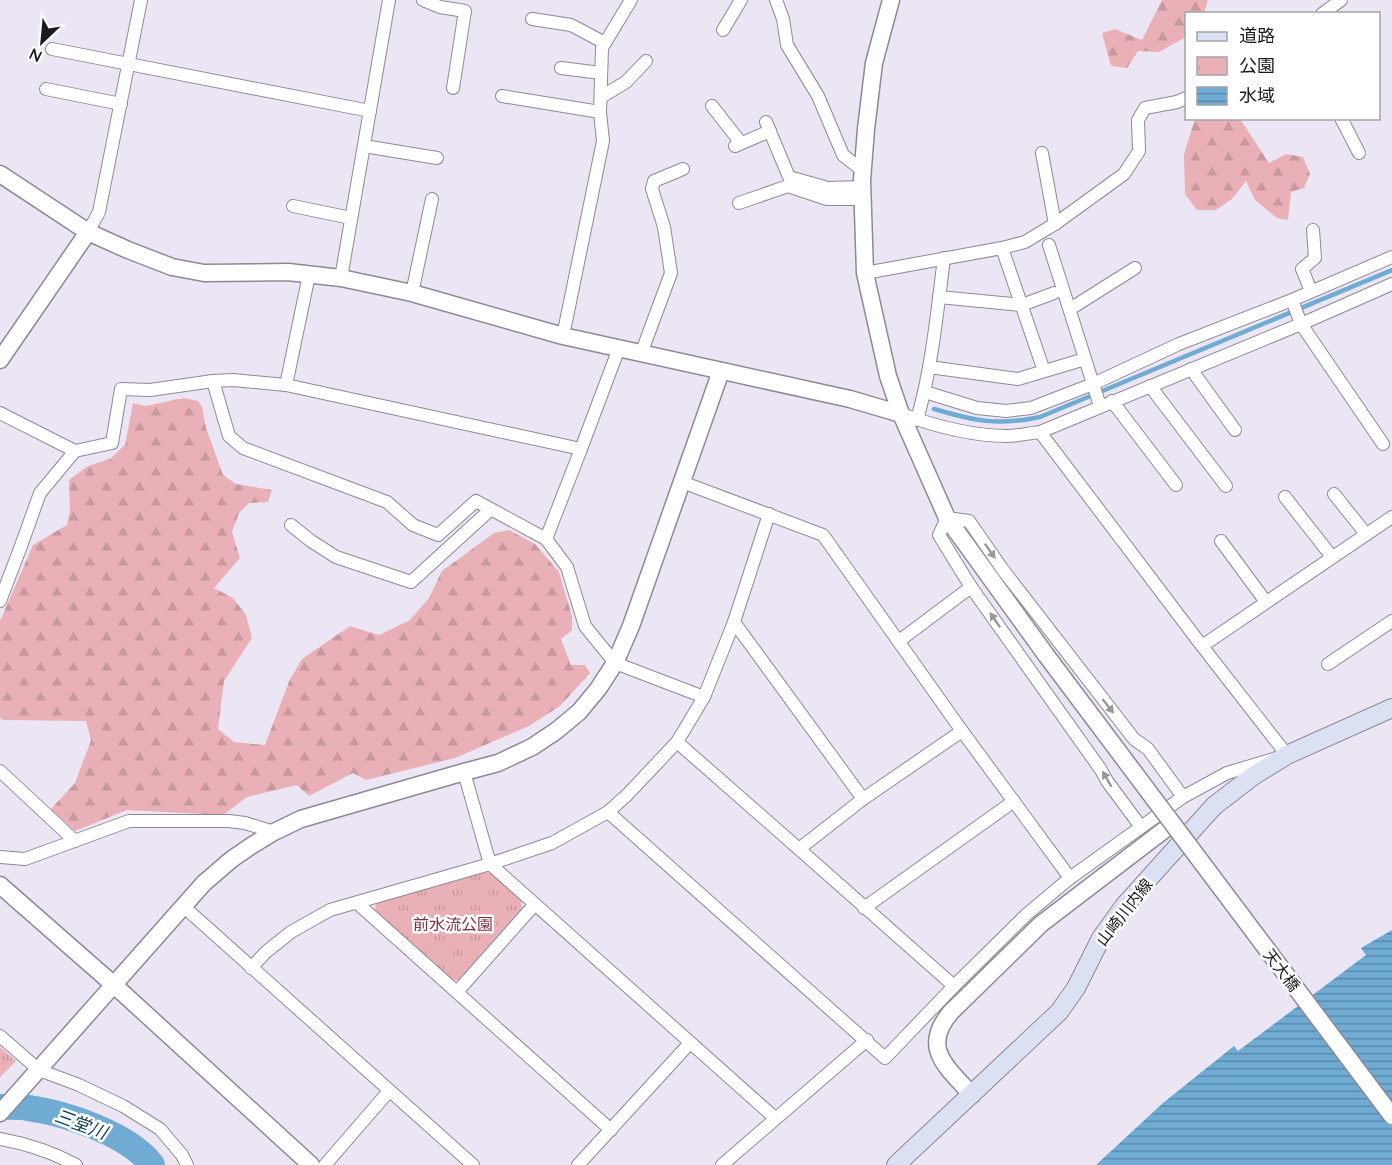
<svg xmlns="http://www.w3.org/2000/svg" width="1392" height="1165" font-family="Quicksand,'Noto Sans JP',sans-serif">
  <defs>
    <pattern id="forest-firs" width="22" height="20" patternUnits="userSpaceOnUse" patternTransform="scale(1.5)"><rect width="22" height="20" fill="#e9b1b7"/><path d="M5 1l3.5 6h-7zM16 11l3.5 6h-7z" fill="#c7989d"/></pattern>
    <pattern id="park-tufts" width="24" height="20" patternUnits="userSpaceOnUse" patternTransform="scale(1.5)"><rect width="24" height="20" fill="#e9b1b7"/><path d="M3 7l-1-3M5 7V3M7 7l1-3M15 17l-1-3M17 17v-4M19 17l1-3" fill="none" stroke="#c7989d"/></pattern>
    <pattern id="water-rules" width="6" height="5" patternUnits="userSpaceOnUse" patternTransform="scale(1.5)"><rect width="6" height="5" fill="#6fabd3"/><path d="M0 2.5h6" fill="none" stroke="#5a8aab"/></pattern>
  </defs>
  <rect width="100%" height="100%" fill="#ece6f4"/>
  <g fill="url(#forest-firs)">
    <path d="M 1162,0 L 1208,0 L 1204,13 L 1186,14 L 1186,37 L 1159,52 L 1138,51 L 1127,68 L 1111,66 L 1102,33 L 1115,29 L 1142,40 Z"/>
    <path d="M 1195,119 L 1240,119 L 1269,163 L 1286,154 L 1303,157 L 1310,174 L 1304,188 L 1291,192 L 1288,220 L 1277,218 L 1255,200 L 1246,181 L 1233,198 L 1216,210 L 1197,210 L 1185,194 L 1184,154 Z"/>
    <path d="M 184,398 L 198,401 L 202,407 L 206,428 L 223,475 L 236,484 L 272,490 L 268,502 L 249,503 L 239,513 L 232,532 L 240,558 L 214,588 L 233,598 L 246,615 L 252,638 L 224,681 L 218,729 L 234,742 L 265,745 L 290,679 L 302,659 L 350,626 L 379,635 L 410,620 L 429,598 L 442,571 L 494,533 L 509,530 L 535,544 L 559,572 L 572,616 L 572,630 L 561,639 L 571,665 L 585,665 L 590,673 L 560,706 L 529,726 L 455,758 L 366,780 L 353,773 L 309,796 L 297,785 L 247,797 L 223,815 L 127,810 L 75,831 L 51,809 L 75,783 L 91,740 L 86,721 L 3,720 L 0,718 L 0,621 L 33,545 L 67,525 L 70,511 L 69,480 L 88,466 L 110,459 L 125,445 L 133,403 L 145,406 Z"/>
  </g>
  <g fill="url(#park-tufts)">
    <path d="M 484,872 L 491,873 L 521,901 L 523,910 L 459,980 L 452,980 L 375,911 L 376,902 Z"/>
    <path d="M 0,1047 L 16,1061 L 0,1077 Z"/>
  </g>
  <path fill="url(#water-rules)" d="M 1392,930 L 1392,1165 L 1096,1165 L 1163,1103 L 1234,1046 L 1238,1051 L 1366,955 L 1361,948 Z"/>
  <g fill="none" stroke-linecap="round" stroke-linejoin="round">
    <path stroke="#6fabd3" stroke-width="4.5" d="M 934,409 C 975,421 997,426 1040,417 L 1392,270"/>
    <path stroke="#6fabd3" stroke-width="26" d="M 0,1107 C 9,1107 19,1106 28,1108 C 65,1113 129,1134 152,1165"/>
    <g stroke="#8e8996" stroke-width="14">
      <g id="minor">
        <path d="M 423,0 L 440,7 L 465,11 L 453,88"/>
        <path d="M 776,0 L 783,19 L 787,45 L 818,96 L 843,155 L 863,171"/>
        <path d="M 1322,14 L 1341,0"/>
        <path d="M 532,19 L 571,25 L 605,43"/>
        <path d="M 723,30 L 741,0"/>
        <path d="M 52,49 L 370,111"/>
        <path d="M 561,68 L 601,73"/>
        <path d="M 46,89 L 121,104"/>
        <path d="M 502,96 L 600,112"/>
        <path d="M 601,97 L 626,82 L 646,61"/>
        <path d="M 712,106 L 741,143"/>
        <path d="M 1341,118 L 1359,153"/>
        <path d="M 766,122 L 789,177 L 828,188 L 862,187"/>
        <path d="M 364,146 L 437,158"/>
        <path d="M 735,146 L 770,131"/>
        <path d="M 1042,153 L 1055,224"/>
        <path d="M 739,203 L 788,186 L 827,199 L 862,199"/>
        <path d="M 293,206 L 351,218"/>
        <path d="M 88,232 L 99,212 L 141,0"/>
        <path d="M 1049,245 L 1100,406"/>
        <path d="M 1002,248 L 1044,371"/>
        <path d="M 865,273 L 1002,248 L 1025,242 L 1043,231 L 1055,224 L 1124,174 L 1139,151 L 1138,120 L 1145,108 L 1177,102 L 1186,98"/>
        <path d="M 341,278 L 389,0"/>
        <path d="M 1311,291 L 1302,269 L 1315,258 L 1313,230"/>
        <path d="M 412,293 L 432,199"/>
        <path d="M 939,297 L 1022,305 L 1054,293"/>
        <path d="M 1292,300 L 1301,324 L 1383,444"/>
        <path d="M 1070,309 L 1135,268"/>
        <path d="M 563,336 L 603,141 L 600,112 L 602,48 L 631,0"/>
        <path d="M 619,348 L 581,449 L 286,385 L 233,380 L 213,381 L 229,436 L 243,448 L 387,502 L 413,525 L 438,535 L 476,501 L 546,539 L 567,567 L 585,626 L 615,663 L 704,697"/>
        <path d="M 641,354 L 671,273 L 664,227 L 652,189 L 654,181 L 683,169"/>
        <path d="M 929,367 L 1018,379 L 1085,359"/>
        <path d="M 1191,369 L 1235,430"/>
        <path d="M 286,385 L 309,275"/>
        <path d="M 1150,386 L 1226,486"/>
        <path d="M 925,392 L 977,408 L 1006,411 L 1031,408 L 1093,384 L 1179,344 L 1292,300 L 1392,257"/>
        <path d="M 1112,401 L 1176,485"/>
        <path d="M 0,413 L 75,451 L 112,443 L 121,389 L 150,390 L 213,381"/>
        <path d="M 901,414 C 935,426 971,436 1007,436 C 1018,436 1030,433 1040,432 L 1301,324 L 1392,284"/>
        <path d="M 917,420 C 932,367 937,313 944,258"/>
        <path d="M 1040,432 L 1202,646 L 1287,755 L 1227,773 L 1183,797"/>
        <path d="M 682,482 L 823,535 L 962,731 L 1070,878"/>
        <path d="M 1334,494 L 1366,534"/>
        <path d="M 1285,497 L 1332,557"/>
        <path d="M 291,525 L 311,541 L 336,557 L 411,582 L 490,510"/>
        <path d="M 546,539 L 581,449"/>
        <path d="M 1221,541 L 1266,602"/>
        <path d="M 0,601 L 21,546 L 40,493 L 75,451"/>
        <path d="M 734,622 L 863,799"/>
        <path d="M 899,641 L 971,587"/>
        <path d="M 1202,646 L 1392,517"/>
        <path d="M 1328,664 L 1392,621"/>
        <path d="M 677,742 L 799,849 L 954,986"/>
        <path d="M 0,771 L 75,841"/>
        <path d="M 464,772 L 490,864 L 775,1118"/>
        <path d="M 608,812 L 885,1058 L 954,986 L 1027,914 L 1070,878 L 1183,797 L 1148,749 L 1134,739 L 1003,570 L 969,521 L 947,518 L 939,535 L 971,587 L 1101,770 L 1107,781 L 1141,827"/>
        <path d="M 799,849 L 863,799 L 962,731"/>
        <path d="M 0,857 L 25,859 L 129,821 L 229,821 L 245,823 L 274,832"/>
        <path d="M 357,903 L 611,1130"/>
        <path d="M 183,906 L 473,1165"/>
        <path d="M 864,908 L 1014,801"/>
        <path d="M 251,968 L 266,952 L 291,932 L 330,910 L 490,864 L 552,843 L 608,812 L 627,795 L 677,742 L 704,697 L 734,622 L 769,514"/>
        <path d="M 457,992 L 535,904"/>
        <path d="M 0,1036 L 39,1070 L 79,1085 L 123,1106 L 160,1129 L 182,1155 L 187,1165"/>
        <path d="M 0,1139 C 27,1144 52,1152 76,1165"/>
        <path d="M 325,1165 L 389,1091"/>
        <path d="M 578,1165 L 690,1043"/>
        <path d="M 722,1165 L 867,1040"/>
      </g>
    </g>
    <g stroke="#8e8996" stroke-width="19">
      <g id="tertiary">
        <path d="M 891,0 L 874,63 L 866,129 L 862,180 L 865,273 L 888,376 L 901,414 L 947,518 L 1046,655"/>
        <path d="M 0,174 L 88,232 L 128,250 L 172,267 L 204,273 L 288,272 L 341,278 L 412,293 L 563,336 L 850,399 L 901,414"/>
        <path d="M 0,360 L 88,232"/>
        <path d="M 0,885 L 114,985 L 311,1165"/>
        <path d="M 972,1095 C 947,1067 920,1048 951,1012 L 1041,924 L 1172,824"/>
        <path d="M 0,1113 L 204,883 L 232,859 L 251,846 L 274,832 L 301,819 L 464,772 L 498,763 L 532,747 L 556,731 L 579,712 L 598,689 L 615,663 L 631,626 L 721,371"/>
      </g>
    </g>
    <g stroke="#8e8996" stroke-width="20">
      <path id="secondary" d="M 896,1165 L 1059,1012 L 1076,988 L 1101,938 L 1124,906 L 1214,806 L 1253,776 L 1287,755 L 1392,708"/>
    </g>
    <use href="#minor" stroke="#fff" stroke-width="12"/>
    <use href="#tertiary" stroke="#fff" stroke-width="16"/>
    <use href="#secondary" stroke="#dbe0f2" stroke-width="18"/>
    <g stroke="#8e8996" stroke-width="19" stroke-linecap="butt">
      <path id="tertiary-bridge" d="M 1046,655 L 1392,1116"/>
    </g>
    <use href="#tertiary-bridge" stroke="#fff" stroke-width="16"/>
  </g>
  <defs><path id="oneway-solid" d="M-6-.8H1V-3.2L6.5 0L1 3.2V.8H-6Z" transform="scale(1.5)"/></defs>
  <g fill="#98989a">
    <use href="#oneway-solid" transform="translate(990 551) rotate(55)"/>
    <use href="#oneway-solid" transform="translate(995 620) rotate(-125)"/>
    <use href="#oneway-solid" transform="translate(1108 706) rotate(52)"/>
    <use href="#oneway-solid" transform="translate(1107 779) rotate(-120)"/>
  </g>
  <g text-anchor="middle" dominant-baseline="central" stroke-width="5" stroke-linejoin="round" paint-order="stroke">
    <g font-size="16" fill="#1b191e" stroke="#fff">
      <text transform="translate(1124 912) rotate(-52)">山崎川内線</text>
      <text transform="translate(1282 970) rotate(53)">天大橋</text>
    </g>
    <g font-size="16" fill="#822e3f" stroke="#fff">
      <text x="453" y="924">前水流公園</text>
    </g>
    <g font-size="18" font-style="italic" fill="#0b3c57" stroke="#fff">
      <text transform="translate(81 1124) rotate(20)">三堂川</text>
    </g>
  </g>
  <rect x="1185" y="12" width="195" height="108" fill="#ffffff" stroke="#a4a3a5" stroke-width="1.5"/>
  <rect x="1197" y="32" width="30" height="9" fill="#dbe0f2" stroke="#a4a3a5" stroke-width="1.5"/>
  <text x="1239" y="42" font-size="18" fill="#1b191e">道路</text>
  <rect x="1197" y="57" width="30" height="18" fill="url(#park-tufts)" stroke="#a4a3a5" stroke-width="1.5"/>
  <text x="1239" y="72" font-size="18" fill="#1b191e">公園</text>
  <rect x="1197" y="87" width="30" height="18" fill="url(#water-rules)" stroke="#a4a3a5" stroke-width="1.5"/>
  <text x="1239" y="102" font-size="18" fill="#1b191e">水域</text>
  <g transform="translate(42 42) rotate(206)" stroke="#ffffff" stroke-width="4.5" paint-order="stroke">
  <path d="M0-4.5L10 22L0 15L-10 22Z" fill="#1b191e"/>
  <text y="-9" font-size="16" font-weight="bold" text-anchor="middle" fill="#1b191e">N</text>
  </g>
</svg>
